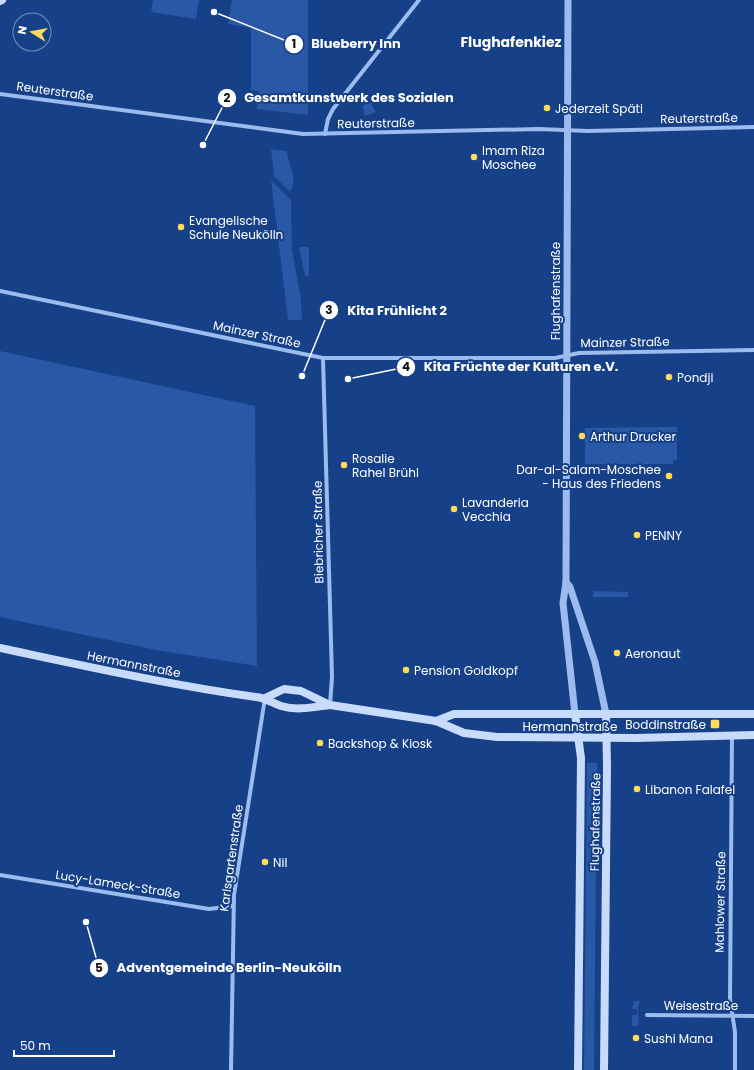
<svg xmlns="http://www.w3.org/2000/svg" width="754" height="1070" font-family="Poppins,sans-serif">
  <rect width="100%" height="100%" fill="#164087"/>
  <g fill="#2858a6">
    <path d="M 153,0 L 199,0 L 196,19 L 151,12 Z"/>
    <path d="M 232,0 L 308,0 L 308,115 L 257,109 L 259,91 L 251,90 L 251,28 L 228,24 Z"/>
    <path d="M 368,102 L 372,103 L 372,106 L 376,112 L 367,116 L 364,115 L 364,109 L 361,107 Z"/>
    <path d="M 271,149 L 287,151 C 288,165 297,174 292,189 L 289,191 L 274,176 Z"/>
    <path d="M 271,180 L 291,200 L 292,249 L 301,300 L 302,320 L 288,320 Z"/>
    <path d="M 299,247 L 309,247 L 309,276 L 305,276 Z"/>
    <path d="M 0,351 L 255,406 L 257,666 L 156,650 L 0,617 Z"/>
    <path d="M 677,427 L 677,460 L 673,460 L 673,464 L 585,464 L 585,428 Z"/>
    <path d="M 593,591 L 628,592 L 628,597 L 593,597 Z"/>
    <path d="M 587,763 L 597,763 L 594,1070 L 584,1070 Z"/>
    <path d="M 634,1001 L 640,1001 L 638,1008 L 639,1026 L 632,1026 L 632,1015 L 637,1015 L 637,1009 L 632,1009 Z"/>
  </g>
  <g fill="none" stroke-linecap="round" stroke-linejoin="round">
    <g stroke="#9cbbee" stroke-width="4">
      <path d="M 0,94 L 303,134 L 539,129 L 588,131 L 754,127"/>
      <path d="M 325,134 L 328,119 L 333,109 L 419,0"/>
      <path d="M 0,291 L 323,358 L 555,358 L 579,353 L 754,350"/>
      <path d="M 323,358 L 332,677 L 330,705"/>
      <path d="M 732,735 L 730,999 L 735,1032 L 735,1070"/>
      <path d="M 0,875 L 209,909 L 233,906"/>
      <path d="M 647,1015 L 754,1016"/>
      <path d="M 231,1070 L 234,895 L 265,698"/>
    </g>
    <g stroke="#9cbbee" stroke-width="7">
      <path d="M 568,0 L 566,582 L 563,603 L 575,714"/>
      <path d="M 566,582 L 570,587 L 595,662 L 606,714"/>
    </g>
    <g stroke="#c9dbfa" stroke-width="8">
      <path d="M 0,1 L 2,0"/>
      <path d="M 0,648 C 85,666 170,685 256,697 C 266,698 272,703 281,706 C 297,711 314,707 330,705"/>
      <path d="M 265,698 L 284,689 L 301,691 L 330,705 L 436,721 L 464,733 L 497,737 L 636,738 L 754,735"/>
      <path d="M 575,714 L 581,758 L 578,1070"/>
      <path d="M 436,721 L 454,714 L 754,714"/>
      <path d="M 604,1070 L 607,766 L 606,714"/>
    </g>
  </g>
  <g fill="#ffdb59" stroke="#164087" stroke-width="1.5">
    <circle cx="547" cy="108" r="4"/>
    <circle cx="474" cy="157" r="4"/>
    <circle cx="181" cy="227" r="4"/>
    <circle cx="669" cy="377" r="4"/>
    <circle cx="582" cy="436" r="4"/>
    <circle cx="344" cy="465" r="4"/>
    <circle cx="669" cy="476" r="4"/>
    <circle cx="454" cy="509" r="4"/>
    <circle cx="637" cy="535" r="4"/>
    <circle cx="617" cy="653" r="4"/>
    <circle cx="406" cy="670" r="4"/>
    <rect x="710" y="719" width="10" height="10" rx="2"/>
    <circle cx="320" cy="743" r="4"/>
    <circle cx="637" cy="789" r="4"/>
    <circle cx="265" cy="862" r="4"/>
    <circle cx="636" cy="1038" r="4"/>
  </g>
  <g text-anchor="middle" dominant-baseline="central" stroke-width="4" stroke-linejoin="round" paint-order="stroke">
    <g font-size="12" fill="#fff" stroke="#164087">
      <text transform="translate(55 91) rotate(8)">Reuterstraße</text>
      <text transform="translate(699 118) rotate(-1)">Reuterstraße</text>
      <text transform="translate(376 123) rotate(-1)">Reuterstraße</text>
      <text transform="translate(555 291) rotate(-90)">Flughafenstraße</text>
      <text transform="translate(257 334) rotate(12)">Mainzer Straße</text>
      <text transform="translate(625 342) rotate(-1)">Mainzer Straße</text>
      <text transform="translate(318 532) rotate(-91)">Biebricher Straße</text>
      <text transform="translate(134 664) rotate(11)">Hermannstraße</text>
      <text x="570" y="726">Hermannstraße</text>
      <text transform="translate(595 822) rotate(-89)">Flughafenstraße</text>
      <text transform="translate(231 858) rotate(-82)">Karlsgartenstraße</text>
      <text transform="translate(118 884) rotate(9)">Lucy-Lameck-Straße</text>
      <text transform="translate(720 902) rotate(-89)">Mahlower Straße</text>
      <text x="701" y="1005">Weisestraße</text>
    </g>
    <g font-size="12" fill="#fff" stroke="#164087" text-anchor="start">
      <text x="555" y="108">Jederzeit Späti</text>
      <text x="482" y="150">Imam Riza<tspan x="482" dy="14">Moschee</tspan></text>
      <text x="189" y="220">Evangelische<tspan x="189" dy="14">Schule Neukölln</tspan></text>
      <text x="677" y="377">Pondji</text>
      <text x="590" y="436">Arthur Drucker</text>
      <text x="352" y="458">Rosalie<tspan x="352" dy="14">Rahel Brühl</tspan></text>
      <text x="661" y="469" text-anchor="end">Dar-al-Salam-Moschee<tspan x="661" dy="14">- Haus des Friedens</tspan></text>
      <text x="462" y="502">Lavanderia<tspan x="462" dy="14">Vecchia</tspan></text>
      <text x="645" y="535">PENNY</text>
      <text x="625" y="653">Aeronaut</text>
      <text x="414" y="670">Pension Goldkopf</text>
      <text x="706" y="724" text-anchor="end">Boddinstraße</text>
      <text x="328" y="743">Backshop &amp; Kiosk</text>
      <text x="645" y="789">Libanon Falafel</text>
      <text x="273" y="862">Nil</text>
      <text x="644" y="1038">Sushi Mana</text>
    </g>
    <g font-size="14" font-weight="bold" fill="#fff" stroke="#164087">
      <text x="511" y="42">Flughafenkiez</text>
    </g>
  </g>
  <path fill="none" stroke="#fff" stroke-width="1.5" d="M214 12L294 44M203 145L227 98M302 376L329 310M348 379L406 367M86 922L99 968"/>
  <g fill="#fff" stroke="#164087" stroke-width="1.5">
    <circle cx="214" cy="12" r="4"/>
    <circle cx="203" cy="145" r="4"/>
    <circle cx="302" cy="376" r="4"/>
    <circle cx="348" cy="379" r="4"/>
    <circle cx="86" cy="922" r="4"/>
    <circle cx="294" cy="44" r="10"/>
    <circle cx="227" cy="98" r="10"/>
    <circle cx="329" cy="310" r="10"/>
    <circle cx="406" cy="367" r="10"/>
    <circle cx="99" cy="968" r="10"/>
  </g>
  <g font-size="12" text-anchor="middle" font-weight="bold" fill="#111">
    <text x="294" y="48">1</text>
    <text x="227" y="102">2</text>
    <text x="329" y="314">3</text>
    <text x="406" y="371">4</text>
    <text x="99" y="972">5</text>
  </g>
  <g font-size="13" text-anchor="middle" font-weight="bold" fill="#fff" stroke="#164087" stroke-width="4" stroke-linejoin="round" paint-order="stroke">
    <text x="356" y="48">Blueberry Inn</text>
    <text x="349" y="102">Gesamtkunstwerk des Sozialen</text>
    <text x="397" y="315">Kita Frühlicht 2</text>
    <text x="521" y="371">Kita Früchte der Kulturen e.V.</text>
    <text x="229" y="972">Adventgemeinde Berlin-Neukölln</text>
  </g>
  <g transform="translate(32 32) rotate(281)"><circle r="19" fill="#164087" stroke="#738cb7"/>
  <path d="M0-3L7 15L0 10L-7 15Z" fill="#ffdb59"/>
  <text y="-6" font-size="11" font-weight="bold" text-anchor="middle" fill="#ffffff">N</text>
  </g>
  <path d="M14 1050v6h100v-6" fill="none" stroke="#ffffff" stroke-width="2"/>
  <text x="20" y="1050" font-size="12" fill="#ffffff" stroke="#164087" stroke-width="3" paint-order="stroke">50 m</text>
</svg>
